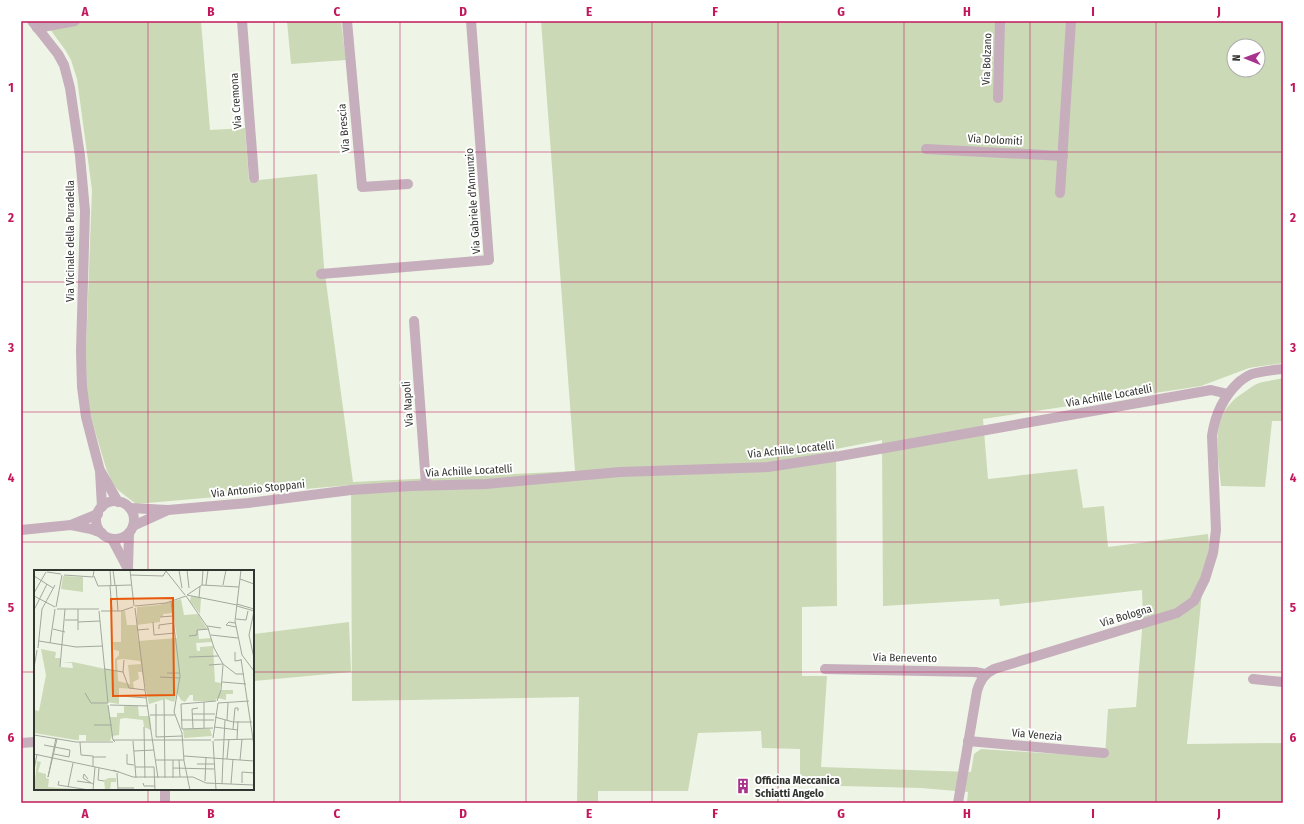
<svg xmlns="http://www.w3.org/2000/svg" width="1304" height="824" font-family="'Fira Sans Condensed',sans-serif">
  <rect width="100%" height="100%" fill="#eef5e6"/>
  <g fill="#cbd9b6" fill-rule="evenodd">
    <path d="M 44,21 L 201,21 L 210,130 L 245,128 L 249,181 L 317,174 L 324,267 L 353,482 L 575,471 L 541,21 L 1283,21 L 1283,363 L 1249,368 L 1201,386 L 983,419 L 988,479 L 1077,469 L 1083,508 L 1104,506 L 1108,547 L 1208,534 L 1209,545 L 1202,592 L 1187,744 L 1283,743 L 1283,803 L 967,803 L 968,792 L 921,788 L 800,785 L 800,749 L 762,748 L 761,731 L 698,733 L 688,791 L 598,791 L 598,802 L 577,802 L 579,697 L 352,701 L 351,485 L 136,504 L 118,490 L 112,483 L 106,468 L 87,404 L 86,350 L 92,190 L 77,79 L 71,60 L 66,51 ZM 1234,46 L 1258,46 L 1258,70 L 1234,70 ZM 882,440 L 883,606 L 999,599 L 1000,606 L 1142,590 L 1143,618 L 1136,707 L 1108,709 L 1105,757 L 981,749 L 974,754 L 971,772 L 821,767 L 827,676 L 802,676 L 802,607 L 837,606 L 836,449 Z"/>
    <path d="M 287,21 L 341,21 L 346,60 L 291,64 Z"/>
    <path d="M 1283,378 L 1283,421 L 1272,421 L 1265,487 L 1221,486 C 1218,452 1208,415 1243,393 C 1248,390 1253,385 1259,383 C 1266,381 1275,380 1283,378 Z"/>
    <path d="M 349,622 L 351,672 L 253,681 L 253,634 Z"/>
  </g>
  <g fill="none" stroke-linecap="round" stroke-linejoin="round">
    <g stroke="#c6aebd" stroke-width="10">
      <path d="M 32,21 L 58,54 L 64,65 L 70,88 L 80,156 L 85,211 L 81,351 L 82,387 L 86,417 L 100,471 L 102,507"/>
      <path d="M 242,21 L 254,178"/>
      <path d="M 347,21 L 362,187 L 408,184"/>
      <path d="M 37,28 L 75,21"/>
      <path d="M 998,98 L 1000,21"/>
      <path d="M 926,149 L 1063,156"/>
      <path d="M 1060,193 L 1071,21"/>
      <path d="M 321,274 L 489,260 L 471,21"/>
      <path d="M 414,321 L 426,485"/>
      <path d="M 101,472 L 118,502"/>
      <circle cx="115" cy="520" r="19"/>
      <path d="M 130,508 L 168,510 L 248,503 L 351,490 L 411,486 L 486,484 L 620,472 L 768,467 L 840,456 L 1211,390 L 1228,394"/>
      <path d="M 71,525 L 98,514"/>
      <path d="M 133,526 L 166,511"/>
      <path d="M 21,530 L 71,525 L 91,529 L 102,533"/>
      <path d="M 112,539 L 129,571"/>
      <path d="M 128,568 L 129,533"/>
      <path d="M 825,669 L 975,672 L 985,674"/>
      <path d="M 1253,679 L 1283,682"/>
      <path d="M 968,741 L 1104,753"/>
      <path d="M 21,743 L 35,742"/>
      <path d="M 165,803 L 165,789"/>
      <path d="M 958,803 L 977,691 C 980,681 984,674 994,669 L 1177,613 L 1194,601 L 1205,579 L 1213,553 L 1216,530 L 1212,436 C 1215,415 1223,397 1239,382 C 1243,379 1248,375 1252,374 C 1262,371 1273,370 1283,369"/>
    </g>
  </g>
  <path fill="none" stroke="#c2185b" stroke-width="1" stroke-opacity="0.55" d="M 148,21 L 148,571M 274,21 L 274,803M 400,21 L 400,803M 526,21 L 526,803M 652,21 L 652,803M 778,21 L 778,803M 904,21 L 904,803M 1030,21 L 1030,803M 1156,21 L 1156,803M 21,152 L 1283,152M 21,282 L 1283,282M 21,412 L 1283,412M 21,542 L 1283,542M 21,672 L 35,672M 253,672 L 1283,672M 148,789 L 148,803"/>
  <defs>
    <g id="building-bare" transform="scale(1.2)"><path d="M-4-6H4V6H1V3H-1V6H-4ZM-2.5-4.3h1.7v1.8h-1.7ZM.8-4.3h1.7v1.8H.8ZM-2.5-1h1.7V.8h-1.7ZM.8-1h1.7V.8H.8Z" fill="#a8338c" stroke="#fff" stroke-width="2.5" paint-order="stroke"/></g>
  </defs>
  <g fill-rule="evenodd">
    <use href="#building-bare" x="743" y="786"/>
  </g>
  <g text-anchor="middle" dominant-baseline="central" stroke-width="4" stroke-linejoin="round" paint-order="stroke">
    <g font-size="11" fill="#333530" stroke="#fff">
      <text transform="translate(987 59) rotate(-88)">Via Bolzano</text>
      <text transform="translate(236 101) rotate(-94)">Via Cremona</text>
      <text transform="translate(344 128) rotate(-95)">Via Brescia</text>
      <text transform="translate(995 140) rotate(3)">Via Dolomiti</text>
      <text transform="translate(473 201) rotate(-94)">Via Gabriele d'Annunzio</text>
      <text transform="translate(70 241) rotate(-90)">Via Vicinale della Puradella</text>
      <text transform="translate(1109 396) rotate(-10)">Via Achille Locatelli</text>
      <text transform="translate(408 404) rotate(-94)">Via Napoli</text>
      <text transform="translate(791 450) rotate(-6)">Via Achille Locatelli</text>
      <text transform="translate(469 471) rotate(-3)">Via Achille Locatelli</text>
      <text transform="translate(258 489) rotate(-6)">Via Antonio Stoppani</text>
      <text transform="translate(1126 616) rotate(-17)">Via Bologna</text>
      <text transform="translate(905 658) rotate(1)">Via Benevento</text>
      <text transform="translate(1037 735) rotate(5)">Via Venezia</text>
    </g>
    <g font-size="11" font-weight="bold" fill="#333530" stroke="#fff" text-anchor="start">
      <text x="755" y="780">Officina Meccanica<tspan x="755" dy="13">Schiatti Angelo</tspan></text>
    </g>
  </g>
  <g transform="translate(34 570)">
    <rect width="220" height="220" fill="#eef5e6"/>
    <path d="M 29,6 L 49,7 L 49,22 L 27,19 ZM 157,26 L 167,28 L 166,44 L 156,31 ZM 147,29 L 150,45 L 164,44 L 173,59 L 164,60 L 165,69 L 177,68 L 178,72 L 162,73 L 163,81 L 166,81 L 166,77 L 179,76 L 181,112 L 187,113 L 186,120 L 199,120 L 199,124 L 192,124 L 192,130 L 184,128 L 180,131 L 159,131 L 159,125 L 156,125 L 151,132 L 147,130 L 143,123 L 140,132 L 131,129 L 115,134 L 108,102 L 104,102 L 105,109 L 99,112 L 100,119 L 85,118 L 85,134 L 73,132 L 76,147 L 83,147 L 83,143 L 90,143 L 90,136 L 104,136 L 105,146 L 116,146 L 117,160 L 110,157 L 109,150 L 91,148 L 86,149 L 85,165 L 78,166 L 76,171 L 52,171 L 52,165 L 45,165 L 45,170 L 42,170 L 0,163 L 0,140 L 5,141 L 12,105 L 7,79 L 22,82 L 21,88 L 26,88 L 26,97 L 39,98 L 38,93 L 27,92 L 39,92 L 81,101 L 81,89 L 85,85 L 85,81 L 80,80 L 79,72 L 87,72 L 87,41 L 91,41 L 93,55 L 103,55 L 103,37 L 125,35 ZM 139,43 L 143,68 L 104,71 L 103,55 L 126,52 L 126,47 L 129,46 L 129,44 ZM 89,89 L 106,91 L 107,94 L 94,95 L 96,114 L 84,111 L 83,90 ZM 149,159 L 176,159 L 178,166 L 150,168 ZM 3,191 L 7,192 L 4,202 L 12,204 L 12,208 L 15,209 L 14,217 L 52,220 L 0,220 ZM 75,208 L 82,208 L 82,212 L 77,212 L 76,220 L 59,220 L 71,219 L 70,210 Z" fill="#cbd9b6" fill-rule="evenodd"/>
    <path fill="none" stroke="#a3a89d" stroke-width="1" d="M 76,0 L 77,16M 79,0 L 81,15M 96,0 L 100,36M 145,0 L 148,18M 153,0 L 155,18M 207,0 L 201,51 L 208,85 L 220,101M 132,1 L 151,25M 13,2 L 27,4M 30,5 L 59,7 L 60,0M 96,5 L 129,6 L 132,1M 0,6 L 19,18M 60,6 L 64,16 L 97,15M 206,9 L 220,14M 82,15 L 84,41M 168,15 L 169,0M 172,15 L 174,0M 189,15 L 192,0M 76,16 L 78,41M 0,23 L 12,2M 153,25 L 168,15 L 205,17M 153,25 L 203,35M 0,26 L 21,37M 165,28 L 166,16M 137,31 L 146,106 L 140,142 L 148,163 L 150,191 L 156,220M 203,34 L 220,39M 101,36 L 132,33 L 152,26 L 174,58 L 180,78 L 189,94 L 202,104 L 210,104M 203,36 L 220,41M 22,37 L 28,5M 101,38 L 111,120M 23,39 L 65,39M 0,40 L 13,14M 67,41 L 87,41 L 99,37M 220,41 L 215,65 L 220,88M 126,47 L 139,46M 202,49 L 212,50 L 214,41M 31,50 L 44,50M 44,52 L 66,51M 119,52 L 120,65 L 141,63M 201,53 L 195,52 L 192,55 L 202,57M 173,56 L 187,58M 19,59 L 31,62M 125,59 L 125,55 L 140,53M 44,60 L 44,39M 103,60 L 115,59M 177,65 L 204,68M 155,66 L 163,65 L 163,60 L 175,59M 5,71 L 42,77 L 69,76M 16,73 L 21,39M 4,78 L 8,39 L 21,15M 201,82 L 201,91 L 207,90M 155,87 L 184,86M 207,89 L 220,176M 175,95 L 189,94M 26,97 L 31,39M 0,98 L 3,80M 71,99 L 89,102 L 95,118 L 111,120M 89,102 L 90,90M 133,103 L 146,103M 126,107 L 146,108M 188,112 L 212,114M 111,120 L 124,208M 51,123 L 57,133 L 74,133 L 65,41M 87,126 L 113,128M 130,129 L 131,208M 183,131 L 187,120 L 189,95M 170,132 L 170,158M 184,133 L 215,131M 122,134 L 122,167 L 148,166M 74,135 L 79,170M 76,135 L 114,136M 158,144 L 181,144M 116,145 L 141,145M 181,147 L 199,152 L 218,152M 147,150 L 180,150M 193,150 L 194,133M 60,155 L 78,155M 110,157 L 111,208M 180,157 L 204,160M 159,158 L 158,139 L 164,138M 148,159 L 147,134 L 182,131M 148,159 L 179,158M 199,159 L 201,138 L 204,138 L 204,141M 0,165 L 42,172 L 79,172M 22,168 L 14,207 L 23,169M 179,168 L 184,133M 203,169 L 204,151M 180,170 L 220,169M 99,171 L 102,208M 179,171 L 182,220M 46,172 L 47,185 L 59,186 L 59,197M 81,172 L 79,170 L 177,170M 10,175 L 36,180 L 35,187 L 20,184M 100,181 L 120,180M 0,184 L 85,202M 93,184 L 93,194 L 100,195M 150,186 L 220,191M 59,187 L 72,187M 189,188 L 191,150M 193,189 L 195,169M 122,190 L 150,190M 145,190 L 146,207M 206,190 L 208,169M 163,194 L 181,194M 101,197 L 120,197 L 121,220M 65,198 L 64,210 L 70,211M 139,198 L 180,199M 0,200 L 3,184M 79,200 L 99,207 L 159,207 L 172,213 L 220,215M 83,203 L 84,220M 139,208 L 139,190M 54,209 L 50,204 L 49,208 L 59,214M 25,211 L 24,215 L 55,220M 43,211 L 57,213M 171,211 L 172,187M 109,213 L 110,216 L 121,216M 208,213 L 208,202 L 220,203M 188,214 L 189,188M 197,214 L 199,189M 34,217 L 39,193M 84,218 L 100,218M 59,220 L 61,197"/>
    <path fill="#e8590c" fill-opacity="0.15" stroke="#e8590c" stroke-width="2" d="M 139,28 L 140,125 L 79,126 L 77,29 Z"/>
    <rect width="220" height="220" fill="none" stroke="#333530" stroke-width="2"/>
  </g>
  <rect width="1304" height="824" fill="none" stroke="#ffffff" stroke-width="44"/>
  <g transform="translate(1246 58) rotate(271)"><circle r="19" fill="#ffffff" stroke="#adaeac"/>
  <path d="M0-3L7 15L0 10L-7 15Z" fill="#a8338c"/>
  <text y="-6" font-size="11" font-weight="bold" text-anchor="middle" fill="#333530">N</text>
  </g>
  <rect x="22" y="22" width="1260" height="780" fill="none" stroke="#c2185b" stroke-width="1.5"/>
  <g font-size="13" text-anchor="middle" font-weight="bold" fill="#c2185b">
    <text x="85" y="16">A</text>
    <text x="211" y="16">B</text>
    <text x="337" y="16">C</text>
    <text x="463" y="16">D</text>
    <text x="589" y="16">E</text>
    <text x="715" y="16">F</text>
    <text x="841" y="16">G</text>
    <text x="967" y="16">H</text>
    <text x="1093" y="16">I</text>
    <text x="1219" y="16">J</text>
    <text x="11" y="92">1</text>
    <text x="1293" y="92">1</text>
    <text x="11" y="222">2</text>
    <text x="1293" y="222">2</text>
    <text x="11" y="352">3</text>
    <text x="1293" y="352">3</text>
    <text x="11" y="482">4</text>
    <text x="1293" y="482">4</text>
    <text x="11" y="612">5</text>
    <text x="1293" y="612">5</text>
    <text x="11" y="742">6</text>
    <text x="1293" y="742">6</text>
    <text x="85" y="818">A</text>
    <text x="211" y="818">B</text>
    <text x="337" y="818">C</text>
    <text x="463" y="818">D</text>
    <text x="589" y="818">E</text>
    <text x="715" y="818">F</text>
    <text x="841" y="818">G</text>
    <text x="967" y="818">H</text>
    <text x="1093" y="818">I</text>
    <text x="1219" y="818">J</text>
  </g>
</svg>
